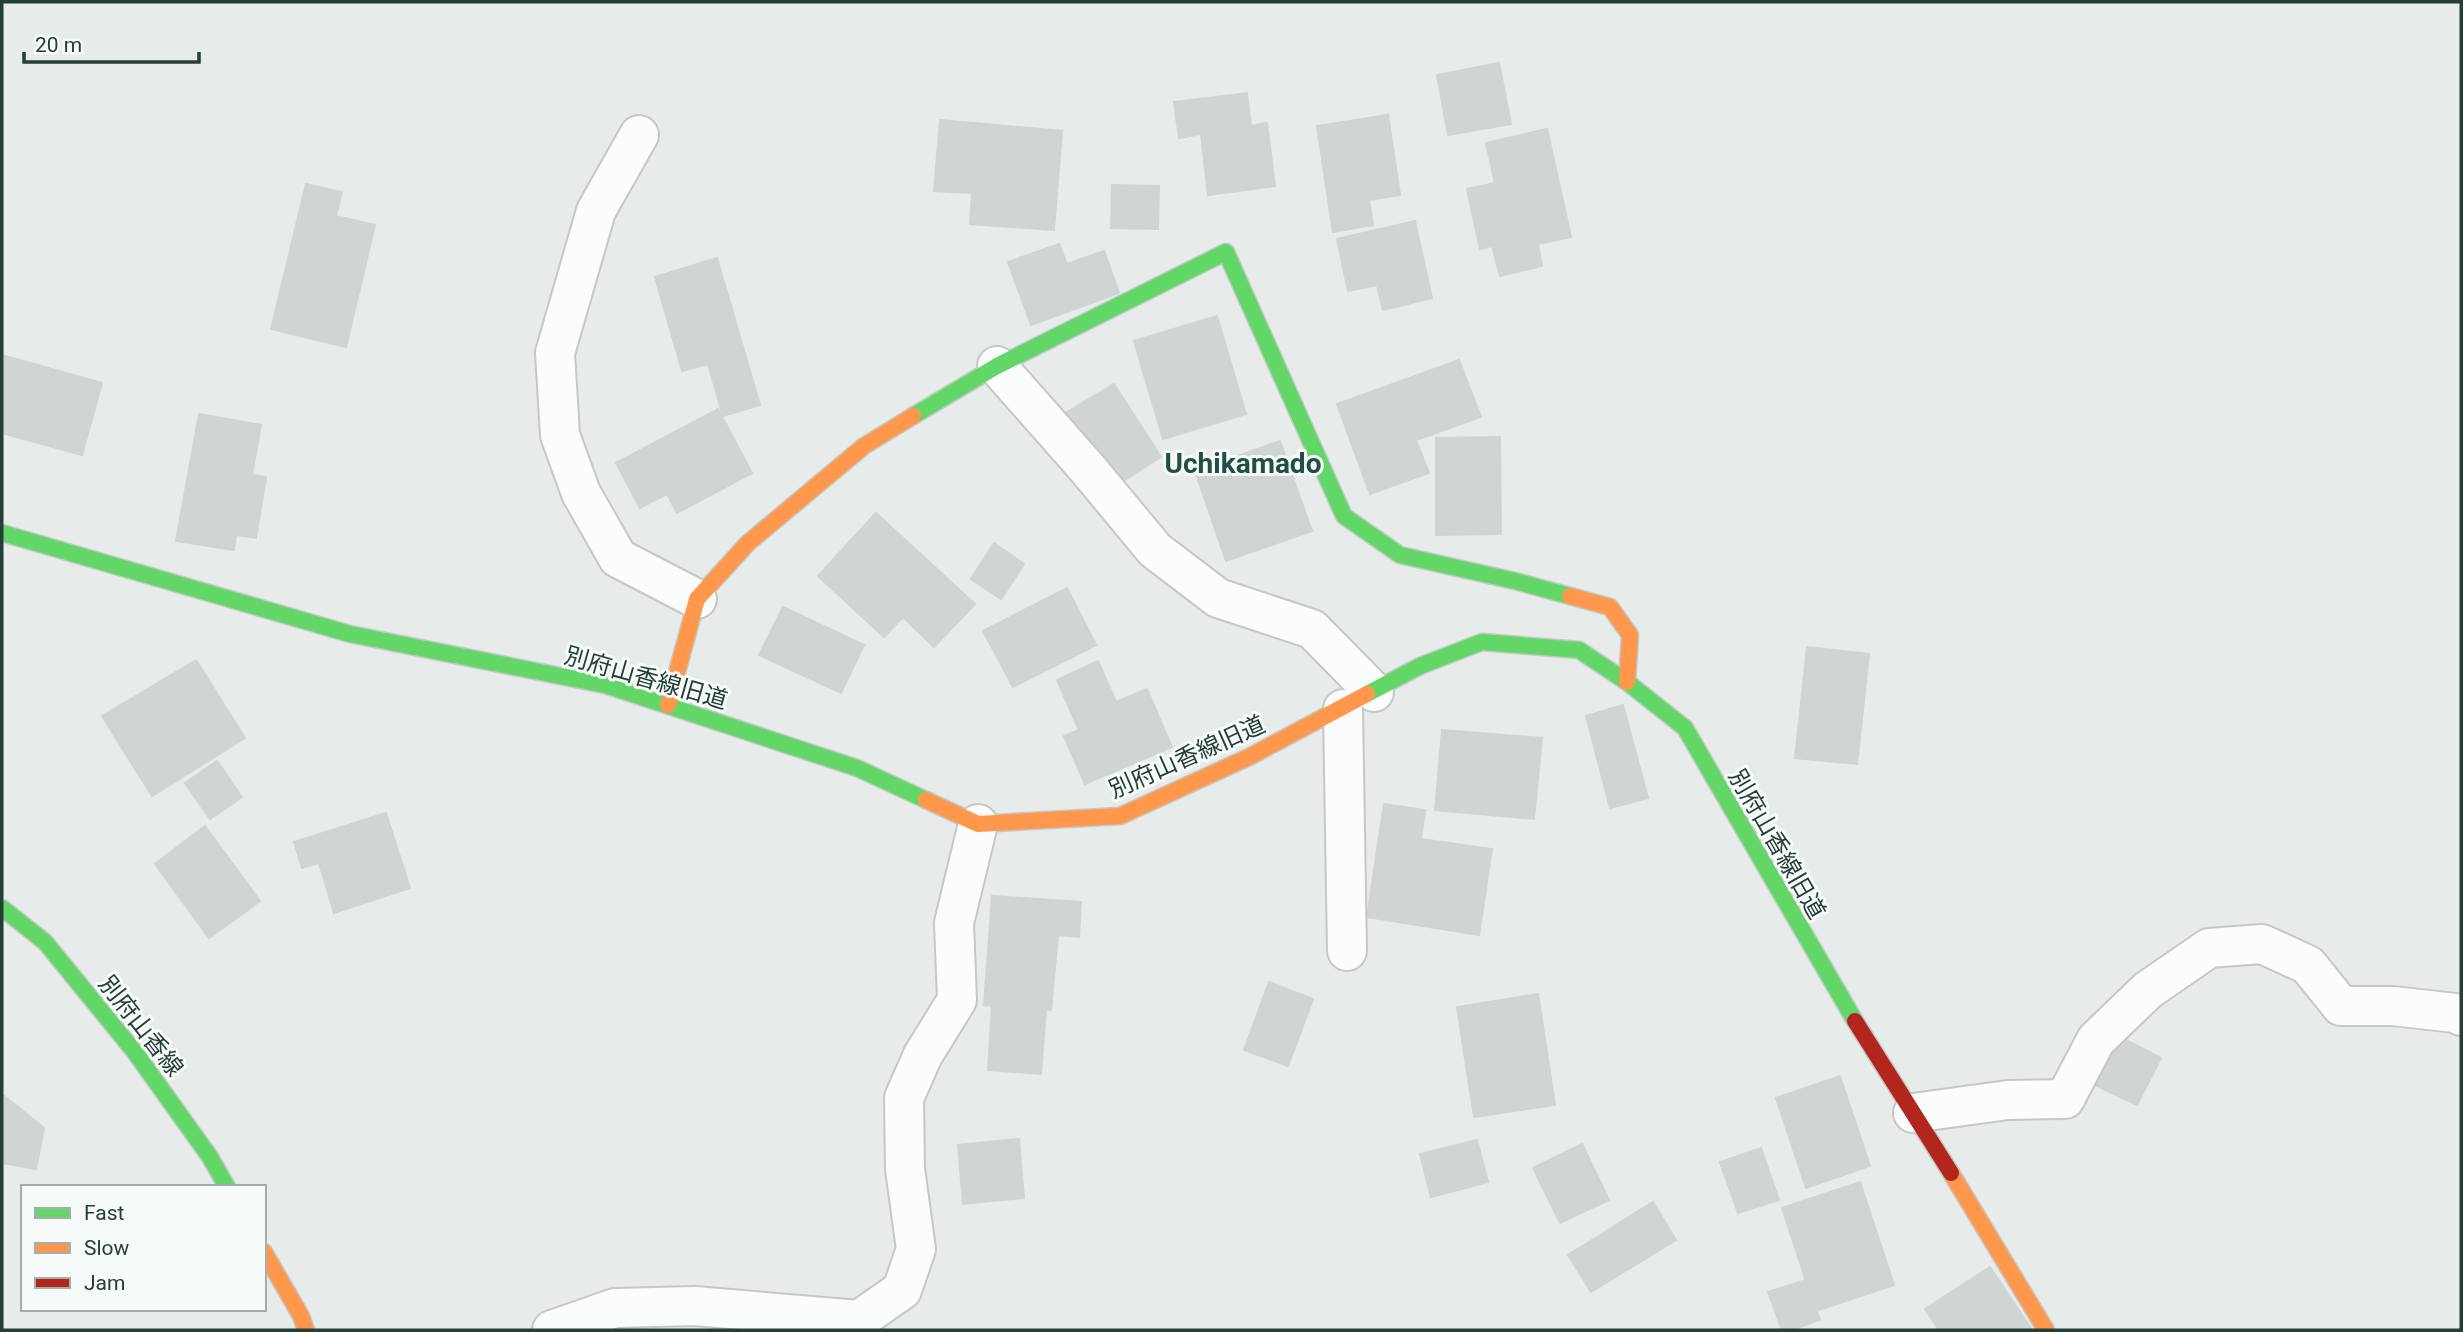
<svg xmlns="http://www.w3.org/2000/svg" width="2463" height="1332" font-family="Roboto,'Noto Sans JP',sans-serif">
  <rect width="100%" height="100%" fill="#e7ebe9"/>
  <g fill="#d0d4d2" stroke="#d0d4d2" stroke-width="2">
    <path d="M 1499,63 L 1511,124 L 1448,135 L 1437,75 Z"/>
    <path d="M 1247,93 L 1251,126 L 1267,123 L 1275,186 L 1208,195 L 1201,134 L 1179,138 L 1174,102 Z"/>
    <path d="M 1388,115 L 1400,195 L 1369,200 L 1373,225 L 1333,232 L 1317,126 Z"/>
    <path d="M 940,120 L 1062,131 L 1054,230 L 970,224 L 972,193 L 934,191 Z"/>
    <path d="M 1547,129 L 1571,237 L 1538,244 L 1542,266 L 1500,276 L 1492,246 L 1480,249 L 1467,189 L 1495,183 L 1486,143 Z"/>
    <path d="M 306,184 L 342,192 L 336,216 L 375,225 L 346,347 L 271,329 Z"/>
    <path d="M 1112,185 L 1159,186 L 1158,229 L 1111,228 Z"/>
    <path d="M 1415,221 L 1432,298 L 1383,310 L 1377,285 L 1348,291 L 1337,239 Z"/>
    <path d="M 1059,244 L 1067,264 L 1104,251 L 1119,293 L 1031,325 L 1008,262 Z"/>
    <path d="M 717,258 L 760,405 L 723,416 L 708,364 L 682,371 L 655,277 Z"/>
    <path d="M 1217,316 L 1246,414 L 1163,439 L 1134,341 Z"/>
    <path d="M 2,355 L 102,383 L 82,455 L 2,433 Z"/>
    <path d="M 1459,360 L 1481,417 L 1416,440 L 1429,473 L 1370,494 L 1337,404 Z"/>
    <path d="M 1114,384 L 1161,457 L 1113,487 L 1067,412 Z"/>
    <path d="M 718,409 L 752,473 L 677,513 L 667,494 L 640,508 L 616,463 Z"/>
    <path d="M 199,414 L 261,425 L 252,475 L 266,477 L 256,538 L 236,535 L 234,550 L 176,541 Z"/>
    <path d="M 1500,437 L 1501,534 L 1436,535 L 1436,438 Z"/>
    <path d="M 1280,441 L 1312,531 L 1226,561 L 1195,471 Z"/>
    <path d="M 876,513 L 975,604 L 934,647 L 903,617 L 884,637 L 818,576 Z"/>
    <path d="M 994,543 L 1024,564 L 1001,599 L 971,579 Z"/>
    <path d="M 1067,588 L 1096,645 L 1013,687 L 983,631 Z"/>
    <path d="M 783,607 L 864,645 L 841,693 L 759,655 Z"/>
    <path d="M 1807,647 L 1869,654 L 1857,764 L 1795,758 Z"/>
    <path d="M 196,660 L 245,738 L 152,796 L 102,716 Z"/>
    <path d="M 1098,661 L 1116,702 L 1147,689 L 1172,747 L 1085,784 L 1064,736 L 1079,730 L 1057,680 Z"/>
    <path d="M 1623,705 L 1648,798 L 1610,808 L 1586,716 Z"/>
    <path d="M 1442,730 L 1542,738 L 1534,819 L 1435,810 Z"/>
    <path d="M 217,761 L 242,797 L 210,819 L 185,783 Z"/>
    <path d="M 1384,804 L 1425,810 L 1421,839 L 1492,849 L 1479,935 L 1367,917 Z"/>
    <path d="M 386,813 L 410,888 L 334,913 L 319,863 L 302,868 L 294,842 Z"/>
    <path d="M 205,826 L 260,901 L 209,938 L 155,864 Z"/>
    <path d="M 992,896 L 1081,902 L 1079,937 L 1058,935 L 1051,1010 L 984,1005 Z"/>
    <path d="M 1269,982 L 1313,999 L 1288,1066 L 1244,1050 Z"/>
    <path d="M 1538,994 L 1555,1105 L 1474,1117 L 1457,1007 Z"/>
    <path d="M 992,1006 L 1046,1009 L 1041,1074 L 988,1070 Z"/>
    <path d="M 2120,1037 L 2161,1058 L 2137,1105 L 2095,1085 Z"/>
    <path d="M 1840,1076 L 1870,1166 L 1806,1188 L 1776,1098 Z"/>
    <path d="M 2,1094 L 44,1128 L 36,1169 L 2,1163 Z"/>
    <path d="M 1019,1139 L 1024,1198 L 963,1204 L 958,1145 Z"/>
    <path d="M 1477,1140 L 1488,1182 L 1431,1197 L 1420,1154 Z"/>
    <path d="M 1582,1144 L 1609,1200 L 1560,1223 L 1533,1168 Z"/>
    <path d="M 1761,1148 L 1779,1200 L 1738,1213 L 1720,1162 Z"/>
    <path d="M 1860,1182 L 1894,1285 L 1816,1311 L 1782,1208 Z"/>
    <path d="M 1653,1202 L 1676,1240 L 1591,1292 L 1568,1255 Z"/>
    <path d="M 1990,1267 L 2032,1330 L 1939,1330 L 1925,1309 Z"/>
    <path d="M 1806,1280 L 1820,1320 L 1791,1330 L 1782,1330 L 1768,1292 Z"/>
  </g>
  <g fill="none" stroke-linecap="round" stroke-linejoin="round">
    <g stroke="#c4c8c6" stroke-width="42">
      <g id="street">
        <path d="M 639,135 L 596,211 L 555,353 L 560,435 L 581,493 L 618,558 L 697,599"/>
        <path d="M 997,366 L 1087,468 L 1155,550 L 1218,598 L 1312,629 L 1374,692"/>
        <path d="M 1343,709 L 1347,951"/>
        <path d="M 1913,1113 L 2008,1100 L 2065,1099 L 2096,1040 L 2148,990 L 2209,948 L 2262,944 L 2308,965 L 2341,1006 L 2393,1006 L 2455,1013 L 2461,1016"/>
        <path d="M 552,1330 L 615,1308 L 695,1306 L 859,1320 L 902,1290 L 916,1249 L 905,1169 L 904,1098 L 923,1055 L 957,1000 L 954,923 L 978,824"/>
      </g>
    </g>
    <g stroke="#c3c9c6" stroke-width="19">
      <g id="fast">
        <path d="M 913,416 L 997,366 L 1226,252 L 1344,516 L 1400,555 L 1515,581 L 1570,596"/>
        <path d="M 2,533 L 350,634 L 605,685 L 857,768 L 926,800"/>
        <path d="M 1367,694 L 1420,666 L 1482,642 L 1579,650 L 1627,682 L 1685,728 L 1855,1021"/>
        <path d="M 2,908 L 45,942 L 134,1051 L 210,1157 L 227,1187"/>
      </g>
    </g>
    <g stroke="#c3c9c6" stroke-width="19">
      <g id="slow">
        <path d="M 1570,596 L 1610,607 L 1630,635 L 1627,682"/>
        <path d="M 668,705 L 697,599 L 748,543 L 864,446 L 913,416"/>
        <path d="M 926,800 L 978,824 L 1120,816 L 1249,757 L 1367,694"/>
        <path d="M 1951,1173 L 2046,1330"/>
        <path d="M 264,1252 L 301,1316 L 306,1330"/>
      </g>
    </g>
    <g stroke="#c3c9c6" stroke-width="19">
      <path id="jam" d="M 1855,1021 L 1951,1173"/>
    </g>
    <use href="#street" stroke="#fbfcfc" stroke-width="38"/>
    <use href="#fast" stroke="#63d668" stroke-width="16"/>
    <use href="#slow" stroke="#ff974d" stroke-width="16"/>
    <use href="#jam" stroke="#b3261e" stroke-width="16"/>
  </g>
  <g text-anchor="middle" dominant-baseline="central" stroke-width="6" stroke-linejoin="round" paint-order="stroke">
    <g font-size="24" fill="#253e37" stroke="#f6faf8">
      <text transform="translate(646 678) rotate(16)">別府山香線旧道</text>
      <text transform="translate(1187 757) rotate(-24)">別府山香線旧道</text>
      <text transform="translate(1777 844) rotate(60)">別府山香線旧道</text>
      <text transform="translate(141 1026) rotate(52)">別府山香線</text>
    </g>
    <g font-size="28" font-weight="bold" fill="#224f44" stroke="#f6faf8">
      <text x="1243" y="463">Uchikamado</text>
    </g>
  </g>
  <rect width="2463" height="1332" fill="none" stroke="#253e37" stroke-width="7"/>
  <rect x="21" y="1185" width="245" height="126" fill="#f6faf8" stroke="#a2afab" stroke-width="2"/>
  <rect x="35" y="1208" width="35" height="10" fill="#63d668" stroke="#a2afab" stroke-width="2"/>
  <text x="84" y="1220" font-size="21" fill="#253e37">Fast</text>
  <rect x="35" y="1243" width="35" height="10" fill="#ff974d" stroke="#a2afab" stroke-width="2"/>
  <text x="84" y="1255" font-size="21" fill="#253e37">Slow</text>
  <rect x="35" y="1278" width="35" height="10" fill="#b3261e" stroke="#a2afab" stroke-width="2"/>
  <text x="84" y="1290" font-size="21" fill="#253e37">Jam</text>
  <path d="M24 52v10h175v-10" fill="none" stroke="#253e37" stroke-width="3.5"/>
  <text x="35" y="52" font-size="21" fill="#253e37" stroke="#f6faf8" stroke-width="5" paint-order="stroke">20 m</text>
</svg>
